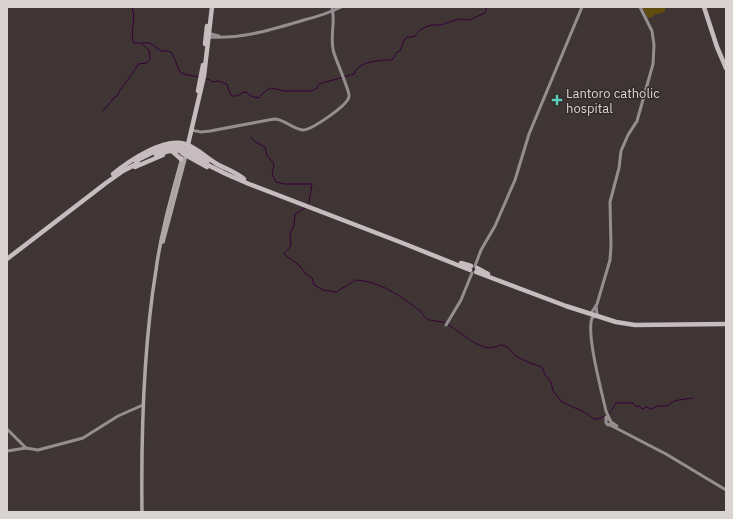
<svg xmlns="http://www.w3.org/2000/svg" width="733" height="519" font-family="'IBM Plex Sans',sans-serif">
  <rect width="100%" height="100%" fill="#3e3534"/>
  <path fill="#604c0e" d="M 642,7 L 665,7 L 665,12 L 654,15 L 653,17 L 648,18 Z"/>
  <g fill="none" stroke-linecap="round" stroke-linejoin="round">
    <g stroke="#370038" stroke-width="1">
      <path d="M 132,7 C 137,19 129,32 134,43 L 150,43 L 161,51 L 168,51 L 172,53 L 180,72 L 184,74 L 198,77"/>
      <path d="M 205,79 L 209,79 L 212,82 L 218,81 L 227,84 L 230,94 C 236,100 240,92 246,92 L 251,96 L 258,98 L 267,90 L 271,88 L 284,91 L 311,91 L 317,88 L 319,84 L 354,74 C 358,61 380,60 392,60 L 397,52 L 400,51 L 404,40 L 408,37 L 411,37 L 415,36 L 421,29 L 431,25 L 441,25 L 458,19 L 469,20 L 485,13 L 487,7"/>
      <path d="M 103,111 L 115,97 L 117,96 C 122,85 134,74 138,64 L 147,63 L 150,59 L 149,50 L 142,44"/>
      <path d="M 251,137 L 254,141 L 265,147 L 267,156 L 273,162 L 274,166 L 272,174 L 276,182 L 284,184 L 312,184 L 309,202 L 307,205"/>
      <path d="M 305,208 L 295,214 L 294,225 L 290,234 L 291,246 L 284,253 L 286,256 L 299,265 L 306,274 L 312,278 L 314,285 L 323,290 L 337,292 C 343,287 351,284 355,280 C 379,281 401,296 419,310 C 422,312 424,317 427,319 C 431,321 440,321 445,323"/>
      <path d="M 448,325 C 461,331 479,352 495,347 C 497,347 499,345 501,345 C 511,347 510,352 516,356 C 524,361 533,364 542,367 L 545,375 L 551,382 L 553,391 L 562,402 L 584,412 L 594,419 L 597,419 L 605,416"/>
      <path d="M 608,415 L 612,410 L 616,403 L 633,403 L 636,407 L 639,406 L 642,409 L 647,407 L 651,409 L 658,406 L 667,406 L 674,401 L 679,400 L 693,398"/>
    </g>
    <g stroke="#958e90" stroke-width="3">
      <path d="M 207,33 L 219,36"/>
      <path d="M 208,37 C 243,39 270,30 304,20 C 316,17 329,13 341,7"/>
      <path d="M 191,130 L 201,132 L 210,131 L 274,119 C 285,119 292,129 303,130 C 311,130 349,105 349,96 C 350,92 336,60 334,53 C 329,38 336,22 332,7"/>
      <path d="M 475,266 L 481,250 L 495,226 L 515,180 L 529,134 L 582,7"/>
      <path d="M 596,306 L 597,314"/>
      <path d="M 592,312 L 597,304 L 610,260 L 611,246 L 610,202 L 619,168 L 621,151 L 628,135 L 637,121 L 653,64 L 654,45 L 652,31 L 640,7"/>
      <path d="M 596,316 L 592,318 C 586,334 602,393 606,411 L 611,422 L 611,424 L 608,425 L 606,423 L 606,417 L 610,420"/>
      <path d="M 446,325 L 461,300 L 472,273"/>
      <path d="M 611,422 L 617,426"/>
      <path d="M 610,425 L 666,454 L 726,490"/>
      <path d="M 7,429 L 26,448 L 38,450 L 83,438 L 118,416 L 143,405"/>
      <path d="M 7,451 L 26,448"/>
    </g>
    <g stroke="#afa6a8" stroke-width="3.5">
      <path d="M 163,242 L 186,155"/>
      <path d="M 142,512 C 141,432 143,350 156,270 C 161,232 172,195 182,158"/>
    </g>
    <g stroke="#c6bbbe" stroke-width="4.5">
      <path d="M 704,7 L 717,47 L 726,68"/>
      <path d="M 205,44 L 207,26"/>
      <path d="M 198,91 L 203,65"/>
      <path d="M 173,152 L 181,159"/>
      <path d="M 182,153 L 207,167"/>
      <path d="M 186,153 L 204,76 L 212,7"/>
      <path d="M 206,164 L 226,174 L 249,184 L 400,242 L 470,270"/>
      <path d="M 135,167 L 163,155"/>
      <path d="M 113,174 C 129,161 164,137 185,144 C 197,148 207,158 217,164 C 226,169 236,172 244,179"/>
      <path d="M 7,259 L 106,183 L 123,171 L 138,163"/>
      <path d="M 461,263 L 471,266"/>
      <path d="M 477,268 L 488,274"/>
      <path d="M 476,272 L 566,306 L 616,322 L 635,325 L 726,324"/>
    </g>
    <g stroke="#c6bbbe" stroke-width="4.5">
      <path d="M 156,155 C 181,146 185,151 206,164"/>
      <path d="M 136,161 C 148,155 166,144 180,147 C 190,149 199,156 208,161"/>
    </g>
  </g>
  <path fill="#5acebd" stroke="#342b2a" stroke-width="1.5" d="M555 94h4v4h4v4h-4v4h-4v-4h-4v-4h4z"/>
  <g text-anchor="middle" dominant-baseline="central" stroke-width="3" stroke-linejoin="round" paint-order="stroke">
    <g font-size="13" fill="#d9d3d2" stroke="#342b2a" text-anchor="start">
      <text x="566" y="93">Lantoro catholic<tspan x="566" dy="15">hospital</tspan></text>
    </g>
  </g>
  <rect width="733" height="519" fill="none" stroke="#d9d3d2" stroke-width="16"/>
</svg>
